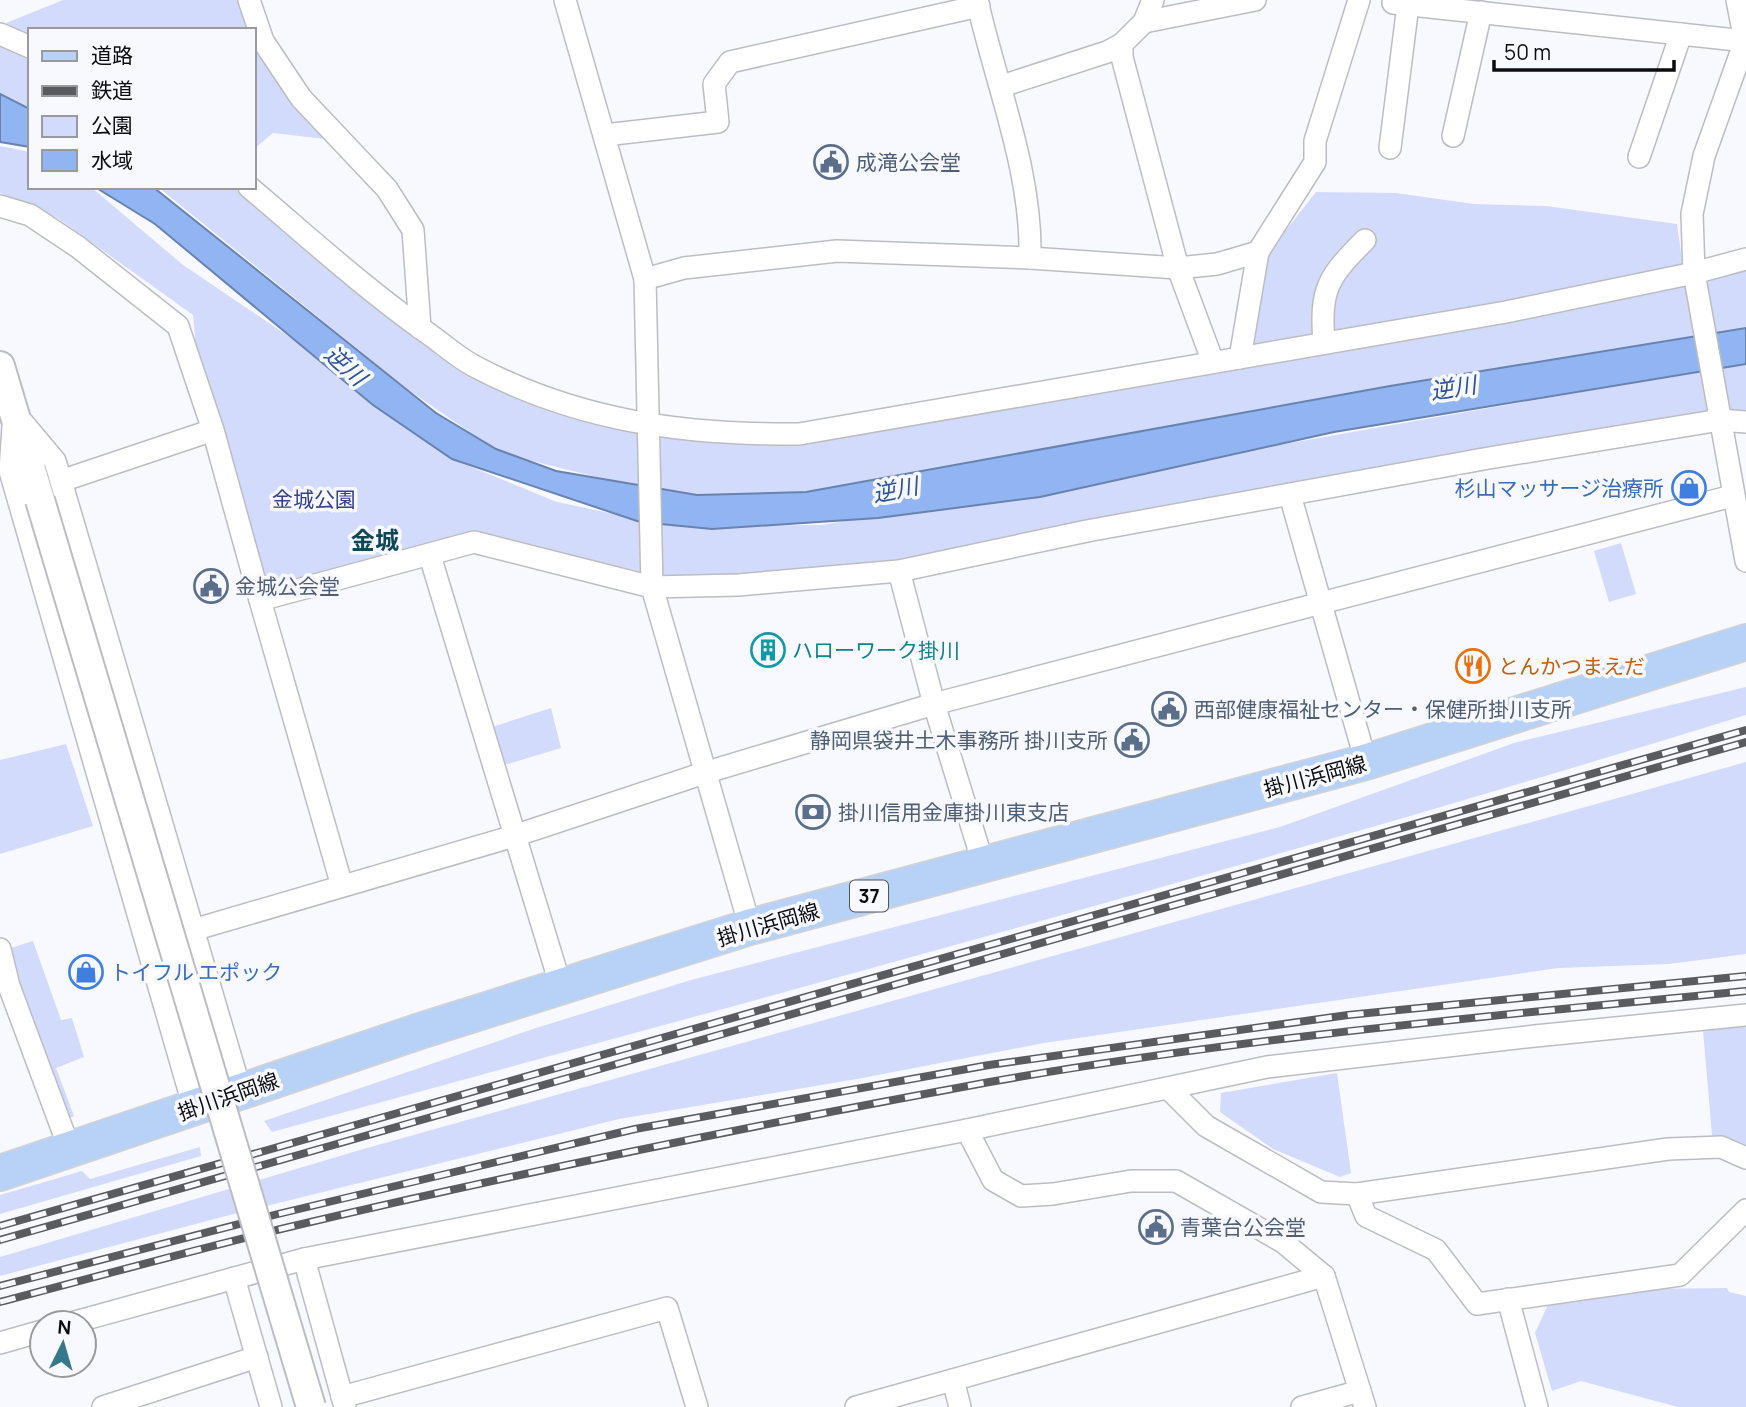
<svg xmlns="http://www.w3.org/2000/svg" width="1746" height="1407" font-family="Manrope,'Noto Sans JP',sans-serif">
  <rect width="100%" height="100%" fill="#f8f9fe"/>
  <g fill="#d2dbfb">
    <path d="M 63,0 L 241,0 L 342,141 L 273,133 L 254,149 L 254,30 L 30,30 L 30,36 L 6,23 Z"/>
    <path d="M 0,35 L 30,48 L 30,109 L 0,98 Z"/>
    <path d="M 0,146 L 30,152 L 30,187 L 91,187 L 183,265 L 303,346 L 452,459 L 557,502 L 671,526 L 822,525 L 1746,363 L 1746,410 L 841,572 L 663,576 L 464,533 L 280,584 L 260,580 L 196,347 L 193,315 L 59,219 L 0,193 Z"/>
    <path d="M 158,187 L 238,187 L 470,374 L 578,411 L 806,432 L 1746,258 L 1746,328 L 1458,375 L 806,492 L 697,495 L 609,480 L 524,459 L 490,446 L 403,386 Z"/>
    <path d="M 1316,192 L 1396,193 L 1474,204 L 1546,206 L 1677,224 L 1683,267 L 1247,349 L 1264,258 Z"/>
    <path d="M 1621,543 L 1636,594 L 1609,602 L 1594,551 Z"/>
    <path d="M 1746,687 L 1746,715 C 1258,866 765,997 272,1132 L 264,1121 L 536,1028 L 691,980 L 1280,827 L 1514,743 Z"/>
    <path d="M 551,708 L 561,748 L 501,766 L 489,728 Z"/>
    <path d="M 66,744 L 93,826 L 0,854 L 0,760 Z"/>
    <path d="M 1746,762 L 1746,954 L 1669,964 L 1558,968 L 1044,1043 L 857,1079 L 619,1119 L 222,1217 L 0,1276 L 0,1257 L 360,1150 Z"/>
    <path d="M 33,941 L 61,1020 L 72,1018 L 84,1057 L 56,1068 L 74,1116 L 63,1121 L 1,951 Z"/>
    <path d="M 1746,1016 L 1746,1154 L 1712,1135 L 1702,1019 Z"/>
    <path d="M 1337,1073 L 1351,1173 L 1340,1177 L 1273,1149 L 1220,1112 L 1221,1093 Z"/>
    <path d="M 200,1147 L 201,1156 L 0,1214 L 0,1195 L 82,1171 L 90,1179 Z"/>
    <path d="M 1727,1288 L 1729,1292 L 1746,1296 L 1746,1407 L 1678,1407 L 1581,1381 L 1552,1391 L 1535,1333 L 1551,1298 L 1632,1289 Z"/>
  </g>
  <g fill="#91b4f3" stroke="#6982ae" stroke-width="2">
    <path d="M 0,94 L 30,109 L 30,147 L 0,142 Z"/>
    <path d="M 95,187 L 153,187 L 436,413 L 496,449 L 556,471 L 697,495 L 806,492 L 1390,386 L 1746,328 L 1746,364 L 1334,432 L 1040,497 L 878,518 L 712,529 L 640,522 L 452,459 L 373,405 L 155,224 Z"/>
  </g>
  <g fill="none" stroke-linecap="round" stroke-linejoin="round">
    <g stroke="#bcbdc2" stroke-width="24">
      <g id="minor">
        <path d="M 249,0 L 263,41 L 301,98 L 387,189 L 413,230 L 420,328"/>
        <path d="M 565,0 L 645,279 L 652,587 L 750,927"/>
        <path d="M 977,0 C 996,85 1032,170 1030,258"/>
        <path d="M 1737,0 L 1745,41 L 1704,156 L 1692,214 L 1694,273 L 1746,561"/>
        <path d="M 1393,3 L 1746,41"/>
        <path d="M 1144,22 L 1255,0"/>
        <path d="M 0,34 L 30,47"/>
        <path d="M 1002,86 L 1107,52 L 1122,44"/>
        <path d="M 605,135 L 718,122 L 714,84 L 730,62 L 979,6"/>
        <path d="M 1453,136 L 1481,12"/>
        <path d="M 1390,148 L 1408,5"/>
        <path d="M 1639,157 L 1681,34"/>
        <path d="M 249,187 C 307,236 364,288 426,332 C 442,343 457,357 474,366 C 578,421 683,435 799,434 L 1506,312 L 1694,273 L 1746,259"/>
        <path d="M 0,206 L 30,215 L 78,247 L 178,326 L 213,430 L 260,600 L 474,542 L 652,587 L 738,585 L 899,571 L 1087,531 L 1489,458 L 1720,420 L 1746,422"/>
        <path d="M 645,279 L 684,268 L 837,251 L 1030,258 L 1178,268 L 1122,57 L 1122,44 L 1144,22 L 1153,0"/>
        <path d="M 1324,343 C 1320,289 1327,278 1365,240"/>
        <path d="M 1240,358 L 1258,252"/>
        <path d="M 1213,362 L 1178,268 L 1217,264 L 1258,252 L 1315,162 L 1315,141 L 1359,0"/>
        <path d="M 18,417 L 55,461 L 241,1092"/>
        <path d="M 13,426 L 10,471 L 194,1108"/>
        <path d="M 61,481 L 213,430"/>
        <path d="M 1290,495 L 1366,762"/>
        <path d="M 430,556 L 561,987"/>
        <path d="M 899,571 L 934,704 L 984,866"/>
        <path d="M 260,600 L 342,886"/>
        <path d="M 193,930 L 514,836 L 704,773 L 934,704 L 1732,496"/>
        <path d="M 0,949 L 9,986 L 70,1150"/>
        <path d="M 1170,1090 L 1206,1126 L 1321,1192 L 1357,1194 L 1668,1149 L 1721,1147 L 1746,1158"/>
        <path d="M 967,1130 L 993,1180 L 1021,1196 L 1053,1194 L 1131,1181 L 1176,1181 L 1283,1242 L 1324,1276 L 1365,1407"/>
        <path d="M 1357,1194 L 1366,1216 L 1436,1250 L 1477,1304 L 1680,1275 L 1746,1210"/>
        <path d="M 304,1259 L 345,1407"/>
        <path d="M 234,1278 L 271,1407"/>
        <path d="M 1508,1299 L 1537,1407"/>
        <path d="M 71,1323 L 304,1259 L 967,1130 L 1267,1067 L 1535,1036 L 1746,1015"/>
        <path d="M 0,1343 L 42,1331"/>
        <path d="M 953,1380 L 960,1407"/>
        <path d="M 342,1397 L 667,1308 L 697,1407"/>
        <path d="M 103,1407 L 257,1357"/>
        <path d="M 856,1407 L 1324,1276"/>
        <path d="M 1302,1407 L 1360,1391"/>
      </g>
    </g>
    <g stroke="#bcbdc2" stroke-width="32">
      <path id="tertiary" d="M 0,366 L 40,500"/>
    </g>
    <g stroke="#d3d3d4" stroke-width="38">
      <path id="primary" d="M 0,1173 L 420,1031 L 750,927 L 1366,762 L 1746,642"/>
    </g>
    <use href="#minor" stroke="#fff" stroke-width="21"/>
    <use href="#tertiary" stroke="#fff" stroke-width="28"/>
    <use href="#primary" stroke="#b7d1f7" stroke-width="35"/>
    <g stroke="#5a5b5e" stroke-width="8">
      <g id="rail">
        <path d="M 0,1226 L 1746,730"/>
        <path d="M 0,1240 L 1746,742"/>
        <path d="M 0,1286 L 278,1214 L 635,1129 L 989,1065 L 1348,1015 L 1746,976"/>
        <path d="M 0,1302 C 95,1277 190,1251 285,1228 C 517,1173 750,1126 984,1083 C 1236,1038 1492,1016 1746,991"/>
      </g>
    </g>
    <use href="#rail" stroke="#f8f9fe" stroke-width="5" stroke-dasharray="16" stroke-linecap="butt"/>
    <g stroke="#bcbdc2" stroke-width="32" stroke-linecap="butt">
      <path id="tertiary-bridge" d="M 40,500 L 311,1407"/>
    </g>
    <use href="#tertiary-bridge" stroke="#fff" stroke-width="28"/>
  </g>
  <defs>
    <g id="civic-ring" transform="scale(1.75)"><circle r="9.5" fill="#f8f9fe" stroke="#5c6f8a" stroke-width="1.5"/><path d="M-.6-6.5H3V-4.5H.6V-3L4-1V1h2V6H-6V1h2V-1L-.6-3ZM-1.2 2.5V6h2.4V2.5Z" fill="#5c6f8a"/></g>
    <g id="shop-ring" transform="scale(1.75)"><circle r="9.5" fill="#f8f9fe" stroke="#3f7fe0" stroke-width="1.5"/><path d="M-5-2.5h2.3a2.7 3.5 0 0 1 5.4 0H5L5.5 6h-11ZM-1.5-2.5h3a1.5 2.3 0 0 0-3 0Z" fill="#3f7fe0"/></g>
    <g id="building-ring" transform="scale(1.75)"><circle r="9.5" fill="#f8f9fe" stroke="#0f9aa8" stroke-width="1.5"/><path d="M-4-6H4V6H1V3H-1V6H-4ZM-2.5-4.3h1.7v1.8h-1.7ZM.8-4.3h1.7v1.8H.8ZM-2.5-1h1.7V.8h-1.7ZM.8-1h1.7V.8H.8Z" fill="#0f9aa8"/></g>
    <g id="restaurant-ring" transform="scale(1.75)"><circle r="9.5" fill="#f8f9fe" stroke="#e8710a" stroke-width="1.5"/><path d="M-5-6h1v4h1v-4h1v4h1v-4h1v5L-1.5 .5V6h-2V.5L-5-1ZM5-6V6H3V1.5H1.5Q1.5-4 5-6Z" fill="#e8710a"/></g>
    <g id="bank-ring" transform="scale(1.75)"><circle r="9.5" fill="#f8f9fe" stroke="#5c6f8a" stroke-width="1.5"/><path d="M-6-4H6V4H-6ZM0-2.3a2.3 2.3 0 1 0 0 4.6a2.3 2.3 0 1 0 0-4.6Z" fill="#5c6f8a"/></g>
  </defs>
  <g fill-rule="evenodd">
    <use href="#civic-ring" x="831" y="162"/>
    <use href="#shop-ring" x="1689" y="488"/>
    <use href="#civic-ring" x="211" y="586"/>
    <use href="#building-ring" x="768" y="650"/>
    <use href="#restaurant-ring" x="1473" y="666"/>
    <use href="#civic-ring" x="1169" y="709"/>
    <use href="#civic-ring" x="1132" y="740"/>
    <use href="#bank-ring" x="813" y="812"/>
    <use href="#shop-ring" x="86" y="972"/>
    <use href="#civic-ring" x="1156" y="1227"/>
  </g>
  <g text-anchor="middle" dominant-baseline="central" stroke-width="7" stroke-linejoin="round" paint-order="stroke">
    <rect fill="#f8f9fe" stroke="#535356" stroke-width="2" x="850" y="880.5" width="38" height="31" rx="5"/>
    <g font-size="19" font-weight="bold" fill="#0c0c0e">
      <text x="869" y="896">37</text>
    </g>
    <g font-size="21" fill="#4e5e75" stroke="#f8f9fe" text-anchor="start">
      <text x="856" y="162">成滝公会堂</text>
      <text x="235" y="586">金城公会堂</text>
      <text x="1194" y="709">西部健康福祉センター・保健所掛川支所</text>
      <text x="1108" y="740" text-anchor="end">静岡県袋井土木事務所 掛川支所</text>
      <text x="838" y="812">掛川信用金庫掛川東支店</text>
      <text x="1180" y="1227">青葉台公会堂</text>
    </g>
    <g font-size="21" fill="#366cbe" stroke="#f8f9fe" text-anchor="end">
      <text x="1664" y="488">杉山マッサージ治療所</text>
      <text x="110" y="972" text-anchor="start">トイフル エポック</text>
    </g>
    <g font-size="21" fill="#36408e" stroke="#f8f9fe">
      <text x="314" y="499">金城公園</text>
    </g>
    <g font-size="21" fill="#0d838f" stroke="#f8f9fe" text-anchor="start">
      <text x="792" y="650">ハローワーク掛川</text>
    </g>
    <g font-size="21" fill="#c56008" stroke="#f8f9fe" text-anchor="start">
      <text x="1498" y="666">とんかつまえだ</text>
    </g>
    <g font-size="21" fill="#0c0c0e" stroke="#f8f9fe">
      <text transform="translate(1315 776) rotate(-15)">掛川浜岡線</text>
      <text transform="translate(768 924) rotate(-16)">掛川浜岡線</text>
      <text transform="translate(228 1096) rotate(-19)">掛川浜岡線</text>
    </g>
    <g font-size="23" font-style="italic" fill="#2b529b" stroke="#f8f9fe">
      <text transform="translate(346 365) rotate(42)">逆川</text>
      <text transform="translate(1453 387) rotate(-9)">逆川</text>
      <text transform="translate(895 489) rotate(-11)">逆川</text>
    </g>
    <g font-size="24" font-weight="bold" fill="#0f4755" stroke="#f8f9fe">
      <text x="375" y="539">金城</text>
    </g>
  </g>
  <rect x="28" y="28" width="228" height="161" fill="#f8f9fe" stroke="#9a9a9e" stroke-width="2"/>
  <rect x="42" y="51" width="35" height="10" fill="#b7d1f7" stroke="#9a9a9e" stroke-width="2"/>
  <text x="91" y="63" font-size="21" fill="#0c0c0e">道路</text>
  <rect x="42" y="86" width="35" height="10" fill="#5a5b5e" stroke="#9a9a9e" stroke-width="2"/>
  <text x="91" y="98" font-size="21" fill="#0c0c0e">鉄道</text>
  <rect x="42" y="116" width="35" height="21" fill="#d2dbfb" stroke="#9a9a9e" stroke-width="2"/>
  <text x="91" y="133" font-size="21" fill="#0c0c0e">公園</text>
  <rect x="42" y="150" width="35" height="21" fill="#91b4f3" stroke="#9a9a9e" stroke-width="2"/>
  <text x="91" y="168" font-size="21" fill="#0c0c0e">水域</text>
  <g transform="translate(63 1344) rotate(5)"><circle r="33" fill="#f8f9fe" stroke="#9a9a9e" stroke-width="2"/>
  <path d="M0-5L12 26L0 18L-12 26Z" fill="#37798b"/>
  <text y="-10" font-size="19" font-weight="bold" text-anchor="middle" fill="#0c0c0e">N</text>
  </g>
  <path d="M1494 60v10h180v-10" fill="none" stroke="#0c0c0e" stroke-width="3.5"/>
  <text x="1504" y="60" font-size="21" fill="#0c0c0e" stroke="#f8f9fe" stroke-width="5" paint-order="stroke">50 m</text>
</svg>
